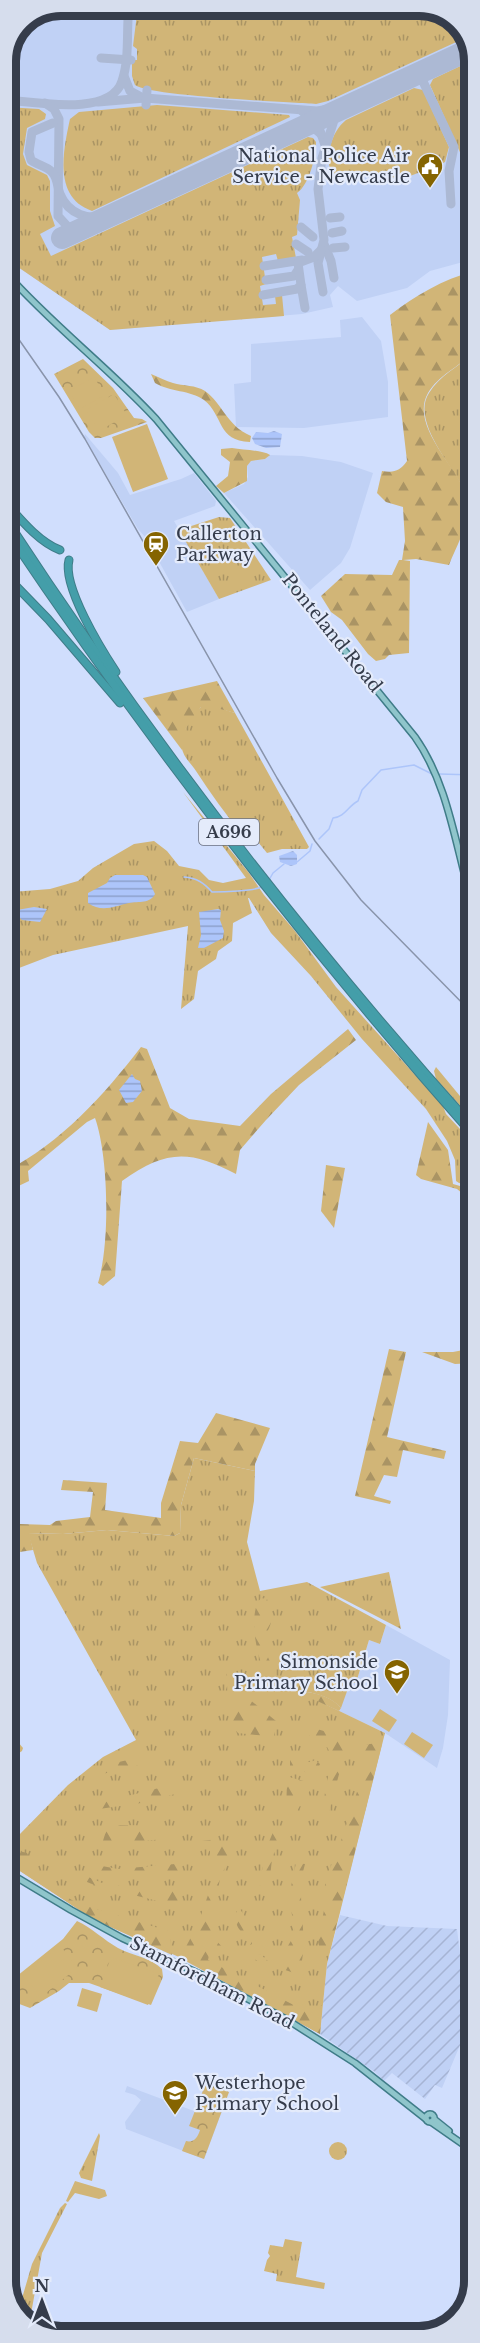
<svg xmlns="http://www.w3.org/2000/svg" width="480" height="2343" font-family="'Libre Baskerville',serif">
  <defs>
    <pattern id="industrial-furrows" width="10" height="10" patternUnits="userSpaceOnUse" patternTransform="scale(1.5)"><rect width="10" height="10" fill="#c0d1f5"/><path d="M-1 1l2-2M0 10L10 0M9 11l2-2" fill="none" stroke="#a6b4d4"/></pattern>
    <pattern id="grass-tufts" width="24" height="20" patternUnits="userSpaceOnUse" patternTransform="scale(1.5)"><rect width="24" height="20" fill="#d1b577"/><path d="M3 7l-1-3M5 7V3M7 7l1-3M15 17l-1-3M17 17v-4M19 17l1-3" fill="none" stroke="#aa9464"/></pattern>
    <pattern id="forest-firs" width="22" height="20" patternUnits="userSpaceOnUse" patternTransform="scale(1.5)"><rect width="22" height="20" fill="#d1b577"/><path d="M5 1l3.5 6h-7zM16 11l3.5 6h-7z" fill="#aa9464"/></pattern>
    <pattern id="park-crowns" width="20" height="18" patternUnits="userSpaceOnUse" patternTransform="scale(1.5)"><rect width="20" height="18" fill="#d1b577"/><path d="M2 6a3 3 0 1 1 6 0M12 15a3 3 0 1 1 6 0" fill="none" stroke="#aa9464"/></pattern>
    <pattern id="water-rules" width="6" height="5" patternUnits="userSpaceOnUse" patternTransform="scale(1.5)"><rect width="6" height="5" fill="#adc5fa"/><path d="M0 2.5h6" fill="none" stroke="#8ea1cc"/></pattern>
  </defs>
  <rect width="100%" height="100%" fill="#d0defd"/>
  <g fill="#c0d1f5">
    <path d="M 61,6 L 426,6 L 458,22 L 473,54 L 474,259 L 430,271 L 407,288 L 357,301 L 338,286 L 330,295 L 333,307 L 302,314 L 110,330 L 15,265 L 6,254 L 6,61 L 22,22 Z"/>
    <path d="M 362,317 L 381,341 L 388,382 L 388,417 L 304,428 L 236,427 L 234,384 L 251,382 L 251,344 L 341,337 L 340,320 Z"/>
    <path d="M 85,434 L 118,473 L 130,495 L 181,479 L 194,473 L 216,501 L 215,506 L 174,521 L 219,599 L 187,612 L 146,538 L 138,529 L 84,437 Z"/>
    <path d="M 270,455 L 302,456 L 341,462 L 373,473 L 350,548 L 341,563 L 310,590 L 224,493 L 244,484 L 248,477 L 247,466 L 251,461 L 265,459 Z"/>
    <path d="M 386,1625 L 450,1660 L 448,1715 L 443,1748 L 437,1768 L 385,1733 L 339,1711 L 350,1683 L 356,1683 L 369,1640 L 380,1644 Z"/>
    <path d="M 206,2083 L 229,2092 L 204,2159 L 126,2129 L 125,2122 L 141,2100 L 135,2095 L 125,2092 L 127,2086 L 194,2111 Z"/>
  </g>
  <path fill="url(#industrial-furrows)" d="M 340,1915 L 387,1926 L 457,1929 L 461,1962 L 474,1964 L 474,2012 L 442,2088 L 435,2085 L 425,2099 L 392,2073 L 384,2081 L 375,2072 L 320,2034 L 327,1964 Z"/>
  <g fill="url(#grass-tufts)">
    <path d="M 143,6 L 426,6 L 458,22 L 465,38 L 328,101 L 316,104 C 289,102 148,96 135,85 L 132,76 L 132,60 L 137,60 L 137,49 L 133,46 L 137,14 Z"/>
    <path d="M 473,60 L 474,156 L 463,159 L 430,85 L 433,79 Z"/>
    <path d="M 414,88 L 423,90 L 449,147 L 445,162 L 424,173 L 418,173 L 402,179 L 365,173 L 332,174 C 324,158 331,132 346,120 Z"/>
    <path d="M 157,105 L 289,115 L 290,117 L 92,211 C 53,198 63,151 70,119 L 79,112 Z"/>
    <path d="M 6,107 L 39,109 L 46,114 L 45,119 L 27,128 L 23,154 L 27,165 L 47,175 L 50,181 L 50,211 L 55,226 L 40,234 L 51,256 L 308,137 L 313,138 L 316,142 C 316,157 309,185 297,193 L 300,200 L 297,235 L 292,237 L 296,258 L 278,261 L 276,254 L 262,257 L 266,284 L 260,286 L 263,305 L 276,304 L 275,296 L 282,295 L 284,316 L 110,330 L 15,265 L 6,254 Z"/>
    <path d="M 474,353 L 474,521 L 467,520 C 467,510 467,497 463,488 C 451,464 411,420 429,393 C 439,376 459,366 474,353 Z"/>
    <path d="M 219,517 L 230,518 L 271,580 L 219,599 L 179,530 Z"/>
    <path d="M 213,706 L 235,713 L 309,847 L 307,849 L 282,849 L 267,853 L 254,837 L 242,835 C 226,814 210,793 196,771 C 192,765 185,758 183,752 C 177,737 191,717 201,707 Z"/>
    <path d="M 183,792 L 249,873 L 264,895 L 295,931 L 336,987 L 443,1106 L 446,1114 L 474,1144 L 474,1186 L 459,1183 L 456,1181 L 455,1160 L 447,1141 L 426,1109 L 362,1039 L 311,976 L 271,933 L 249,898 L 248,898 L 252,913 L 233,923 L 232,941 L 218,951 L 216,959 L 198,971 L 194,999 L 181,1009 L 188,926 L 53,955 L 6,973 L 6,895 L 12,892 L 50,889 L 78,881 L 93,868 L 134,844 L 154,841 L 167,851 L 179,866 L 199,870 L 209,880 L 223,883 L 246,878 Z"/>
    <path d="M 194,1458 L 255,1471 L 254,1501 L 247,1542 L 260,1591 L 307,1582 L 386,1625 L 380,1644 L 369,1640 L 356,1683 L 350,1683 L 341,1708 C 332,1698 319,1694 307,1692 L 304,1694 L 385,1733 L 327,1964 L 320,2034 L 188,1961 L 93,1919 L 20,1871 L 18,1836 L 68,1785 L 103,1757 L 136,1740 L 37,1563 L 28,1533 L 63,1534 L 107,1530 L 174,1536 L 180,1533 L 181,1505 Z"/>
    <path d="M 389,1572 L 401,1629 L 320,1587 Z"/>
    <path d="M 99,2133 L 100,2136 L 92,2181 L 81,2178 L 79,2173 Z"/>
    <circle cx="338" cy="2151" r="9"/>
    <path d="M 75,2181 L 105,2190 L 107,2196 L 99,2199 L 75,2193 L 68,2202 L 66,2201 Z"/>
    <path d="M 65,2203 L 67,2204 L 42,2253 L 31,2314 L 38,2322 L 36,2327 L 22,2321 L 18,2312 L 32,2264 L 60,2208 Z"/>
    <path d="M 285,2239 L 302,2242 L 296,2277 L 325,2283 L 324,2289 L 276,2281 L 277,2274 L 264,2271 L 267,2260 L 270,2256 L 268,2253 L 270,2245 L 283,2247 Z"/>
  </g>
  <g fill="url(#forest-firs)">
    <path d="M 474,271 L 474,293 L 470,294 L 470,301 L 474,306 L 474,353 C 459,366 438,376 428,393 C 410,424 454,464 464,490 C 466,495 466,503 467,508 C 468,528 456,547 449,565 L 416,559 L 403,560 L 410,561 L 409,653 L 389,655 L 385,659 L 376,661 L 368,654 L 342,620 L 331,612 L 321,596 L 345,574 L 392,575 L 399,560 L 402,560 L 405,541 L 403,507 L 386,502 L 377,493 L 382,471 C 394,473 400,471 407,461 L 390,315 C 416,295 442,280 474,271 Z"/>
    <path d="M 151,374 C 159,377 166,381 173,383 C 183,386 196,385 205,391 C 223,404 226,425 251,436 L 250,442 C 217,441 224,416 204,400 C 190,390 170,392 155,383 Z"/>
    <path d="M 232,448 C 243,450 262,450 270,455 L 265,459 L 251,461 L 247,466 L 247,481 L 224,493 L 216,486 L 228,476 L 230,462 L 221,455 L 221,449 Z"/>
    <path d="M 217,681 L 235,713 L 213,707 L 201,707 L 186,728 L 182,750 L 143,698 Z"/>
    <path d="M 348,1029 L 356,1040 L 299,1085 L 266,1120 L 240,1150 L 236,1174 C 189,1149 165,1150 122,1181 L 115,1276 L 103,1286 L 98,1283 C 110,1245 109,1157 95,1118 L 87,1122 L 28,1171 L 29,1181 L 6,1192 L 6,1171 C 61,1143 104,1095 141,1047 L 147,1049 L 170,1108 L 189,1119 L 240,1126 L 271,1094 Z"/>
    <path d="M 436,1067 L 474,1113 L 474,1121 L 436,1079 L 434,1071 Z"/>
    <path d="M 428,1122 L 448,1150 L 453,1184 L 474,1190 L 474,1203 L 457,1189 L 421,1179 L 416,1175 Z"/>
    <path d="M 326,1165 L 345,1168 L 334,1228 L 321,1211 Z"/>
    <path d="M 474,1348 L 474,1363 L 455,1364 L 422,1352 L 453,1352 Z"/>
    <path d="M 389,1349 L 406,1352 L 387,1437 L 446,1451 L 444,1459 L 403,1450 L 397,1477 L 384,1475 L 374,1496 L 391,1501 L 390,1504 L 355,1496 Z"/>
    <path d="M 216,1413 L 270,1428 L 255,1464 L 255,1471 L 194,1458 L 181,1505 L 180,1533 L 174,1536 L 107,1530 L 63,1534 L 29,1533 L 33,1550 L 6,1554 L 6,1540 L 18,1539 L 20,1534 L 16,1533 L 20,1524 L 50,1525 L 56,1521 L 90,1517 L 93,1492 L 61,1490 L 63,1480 L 107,1483 L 105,1510 L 161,1518 L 161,1503 L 180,1441 L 198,1443 Z"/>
    <path d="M 261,1598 L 267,1599 C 274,1620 273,1623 261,1642 L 277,1677 L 289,1688 C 282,1685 272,1683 268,1677 C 257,1661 247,1613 261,1598 Z"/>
    <path d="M 228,1662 L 249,1699 L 276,1721 L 274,1737 L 238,1733 L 229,1722 L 226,1665 Z"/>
    <path d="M 307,1692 C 319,1694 332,1697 341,1708 L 339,1711 L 304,1695 Z"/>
    <path d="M 307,1726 L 347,1738 L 356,1746 L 377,1743 L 382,1744 L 329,1954 L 324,1954 L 320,1950 L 318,1941 L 325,1905 L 325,1881 L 342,1838 L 368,1758 L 368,1752 L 353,1750 L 345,1752 L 328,1815 L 321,1814 L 332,1756 L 327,1747 L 320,1747 L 307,1733 Z"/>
    <path d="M 6,1735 L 18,1742 L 23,1748 L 22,1751 L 16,1755 L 6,1754 Z"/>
    <path d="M 146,1756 L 144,1764 L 90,1777 L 91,1772 L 105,1765 Z"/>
    <path d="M 290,1760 L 311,1762 L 315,1760 L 320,1764 L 315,1776 L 290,1766 Z"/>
    <path d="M 289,1777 L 311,1783 L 311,1789 L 296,1812 L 286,1810 L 287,1784 Z"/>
    <path d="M 180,1786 L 184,1790 L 179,1793 L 141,1803 L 99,1809 L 94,1808 L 92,1805 L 159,1788 Z"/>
    <path d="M 120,1825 L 151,1826 L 167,1836 L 164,1839 L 122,1843 L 116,1850 L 111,1850 L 102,1844 L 106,1831 Z"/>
    <path d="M 276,1827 L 281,1828 L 281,1832 L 272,1859 L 268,1895 L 259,1893 C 262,1870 264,1847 276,1827 Z"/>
    <path d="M 217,1839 L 223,1844 L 232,1842 L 232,1853 L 220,1878 L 211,1935 L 225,1950 L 224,1953 L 212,1953 L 209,1955 L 208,1960 L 305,2011 L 317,2009 L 322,2005 L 320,2034 L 180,1958 L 198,1924 L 216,1872 L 210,1864 L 210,1849 L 205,1847 L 202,1841 Z"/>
    <path d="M 19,1851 L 27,1853 L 30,1859 L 28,1874 L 77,1903 L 168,1931 C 172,1939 170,1946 172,1955 L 93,1919 L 20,1871 Z"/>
    <path d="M 296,1863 L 305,1864 C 294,1900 310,1933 300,1970 L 294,1973 L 253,1959 L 254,1955 L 260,1954 L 268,1961 L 279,1961 L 295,1934 L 289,1896 Z"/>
    <path d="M 175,1864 L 182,1874 L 177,1878 L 170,1872 L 124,1874 L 104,1871 L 91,1872 L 85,1869 L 102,1866 L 118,1869 Z"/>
    <path d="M 84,1875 L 102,1883 L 162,1893 L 169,1893 L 169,1888 L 181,1889 L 180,1898 L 174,1905 L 97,1886 L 87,1882 Z"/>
    <path d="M 238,1907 C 247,1916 250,1931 252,1944 L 250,1945 C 242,1928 231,1929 238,1907 Z"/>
  </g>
  <g fill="url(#park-crowns)">
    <path d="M 83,359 L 113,388 L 134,418 L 142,419 L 147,422 L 101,438 L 95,438 L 89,432 L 54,374 Z"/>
    <path d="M 77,1921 C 92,1928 104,1940 118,1948 C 133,1956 150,1957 162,1969 L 163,1977 L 151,2005 L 89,1983 L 69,1983 L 59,1991 L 30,2008 L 6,1999 L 6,1987 L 12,1980 L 63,1939 Z"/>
    <path d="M 206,2083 L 229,2092 L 204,2159 L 182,2151 L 186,2141 C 194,2143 198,2137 200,2130 L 189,2126 Z"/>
  </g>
  <g fill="#d1b577">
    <path d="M 94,377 L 105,395 L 80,409 L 69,391 Z"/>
    <path d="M 114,394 L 127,415 L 99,431 L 86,410 Z"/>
    <path d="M 147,424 L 168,479 L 133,492 L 112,437 Z"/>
    <path d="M 380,1709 L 397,1720 L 389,1732 L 372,1721 Z"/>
    <path d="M 412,1732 L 433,1745 L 424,1758 L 404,1744 Z"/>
    <path d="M 60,1945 L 77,1968 L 41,1997 L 23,1975 Z"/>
    <path d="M 111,1957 L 159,1974 L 148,2005 L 100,1987 Z"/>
    <path d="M 82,1988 L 102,1994 L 97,2012 L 77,2006 Z"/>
  </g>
  <g fill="url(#water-rules)">
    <path d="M 274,431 L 282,434 L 280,447 L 266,448 L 255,444 L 252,438 L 256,432 L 268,433 Z"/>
    <path d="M 293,851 L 297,855 L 297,864 L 291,866 L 280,862 L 279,856 Z"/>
    <path d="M 115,875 L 143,875 L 147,877 L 155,894 C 150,904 139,901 129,903 C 115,906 102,913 88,903 L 88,893 L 107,883 L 110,878 Z"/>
    <path d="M 34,907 L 47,909 L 40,922 L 22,920 L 16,914 L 17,910 Z"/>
    <path d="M 218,909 L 221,910 L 220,920 L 224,931 L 223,938 L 204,948 L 198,948 L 201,935 L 199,912 Z"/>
    <path d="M 132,1074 L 135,1079 L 140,1081 L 142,1091 L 133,1102 L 126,1103 L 119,1090 Z"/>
  </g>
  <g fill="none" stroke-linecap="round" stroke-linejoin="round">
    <g stroke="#adc5fa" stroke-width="1.5">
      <path d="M 440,774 L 474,775"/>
      <path d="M 319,839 L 329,829 L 333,818 C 345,817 348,806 358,801 L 362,790 L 381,770 L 414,765 L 432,774"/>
      <path d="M 297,862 L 310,851 L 312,844"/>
      <path d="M 184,877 C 197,878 204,883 212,892 C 223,892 254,891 261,887"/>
      <path d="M 269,880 L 273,873 L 284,864"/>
    </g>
    <g stroke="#acb9d4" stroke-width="9">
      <path d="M 101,58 L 131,60"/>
      <path d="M 419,73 L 454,147 L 449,171 L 451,204"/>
      <path d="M 124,76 L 130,91 L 143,98"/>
      <path d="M 6,100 C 35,102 111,117 122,81 C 130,58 126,30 129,6"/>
      <path d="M 98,102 L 145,98 L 317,111 L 348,106"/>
      <path d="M 45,103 L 54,109 L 59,119 L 58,216 L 68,227 L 84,228"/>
      <path d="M 146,105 L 147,90"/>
      <path d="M 302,111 L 318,125 L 325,145"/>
      <path d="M 53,123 L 32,132 L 29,152 L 31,160 C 37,165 46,166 52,172 C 58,178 57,187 60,194 C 68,214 89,221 108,216"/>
      <path d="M 301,128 L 314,128 L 321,134"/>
      <path d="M 330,218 L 340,217"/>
      <path d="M 301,227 L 313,237"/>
      <path d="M 332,233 L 342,231"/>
      <path d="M 296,244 L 308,252"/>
      <path d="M 324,244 L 331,261 L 334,278"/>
      <path d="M 333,248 L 345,247"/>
      <path d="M 264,266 L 302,260"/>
      <path d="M 266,280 L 294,276 L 298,270"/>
      <path d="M 301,285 L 305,308"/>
      <path d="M 323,292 L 318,263 L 324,240 L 318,189 L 322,158 L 337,111"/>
      <path d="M 263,295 L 297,289 L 301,285 L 298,263 L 314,257 L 321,250"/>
    </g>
    <path stroke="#acb9d4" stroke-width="22" d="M 62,238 L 471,49"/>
    <g stroke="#3f7c88" stroke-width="8">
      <g id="major">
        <path d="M 6,273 C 52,325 108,367 156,419 L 415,737 C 446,781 454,836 468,888 L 474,898"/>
        <path d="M 6,1871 L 71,1910 L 122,1938 L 206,1977 L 286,2019 L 355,2063 L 426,2119"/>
        <circle cx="430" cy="2118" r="4"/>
        <path d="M 434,2119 L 449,2131"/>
        <path d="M 431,2122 L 474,2152"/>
      </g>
    </g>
    <g stroke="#3f7c88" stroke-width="9">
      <g id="highway">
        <path d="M 6,503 C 21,520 39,542 60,550"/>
        <path d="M 6,519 C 146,733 303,938 474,1128"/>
        <path d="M 6,530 C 149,743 304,944 474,1136"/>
        <path d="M 69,560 C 62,586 101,649 116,672"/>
        <path d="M 6,580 L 16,586 L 48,619 L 120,703"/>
      </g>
    </g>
    <use href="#major" stroke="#8fc5cb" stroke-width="5"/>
    <use href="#highway" stroke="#449ea9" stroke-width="7"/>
    <path stroke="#8994ab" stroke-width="1.5" d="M 6,321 L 59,397 L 85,439 L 277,778 L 315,841 L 361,900 L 474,1015"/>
  </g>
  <defs>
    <g id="civic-pin" transform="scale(1.35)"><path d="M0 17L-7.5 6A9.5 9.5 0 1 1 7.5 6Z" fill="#856400" stroke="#e4ebfb"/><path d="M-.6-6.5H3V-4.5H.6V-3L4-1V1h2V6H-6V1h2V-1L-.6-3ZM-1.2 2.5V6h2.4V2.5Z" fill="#fff"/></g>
    <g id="station-pin" transform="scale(1.35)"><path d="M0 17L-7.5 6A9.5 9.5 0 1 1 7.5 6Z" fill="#856400" stroke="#e4ebfb"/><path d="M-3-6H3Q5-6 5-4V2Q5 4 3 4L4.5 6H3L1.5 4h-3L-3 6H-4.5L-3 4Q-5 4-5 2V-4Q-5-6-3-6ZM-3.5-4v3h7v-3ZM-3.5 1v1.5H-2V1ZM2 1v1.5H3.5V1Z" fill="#fff"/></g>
    <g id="school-pin" transform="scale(1.35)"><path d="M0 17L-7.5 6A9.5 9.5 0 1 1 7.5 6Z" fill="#856400" stroke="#e4ebfb"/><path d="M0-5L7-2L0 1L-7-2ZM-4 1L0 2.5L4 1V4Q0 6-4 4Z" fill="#fff"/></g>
  </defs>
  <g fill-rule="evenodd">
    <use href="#civic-pin" x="430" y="166"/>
    <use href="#station-pin" x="156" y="544"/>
    <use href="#school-pin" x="397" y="1672"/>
    <use href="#school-pin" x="175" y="2093"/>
  </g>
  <g text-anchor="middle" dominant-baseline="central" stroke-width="4.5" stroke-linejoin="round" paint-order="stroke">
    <rect fill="#e4ebfb" stroke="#6a7080" stroke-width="1.5" x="199" y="819" width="60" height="26" rx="4.5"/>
    <g font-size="16" font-weight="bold" fill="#353c4b">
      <text x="229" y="832">A696</text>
    </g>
    <g font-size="18" fill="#353c4b" stroke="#e4ebfb" text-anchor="end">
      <text x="410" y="156">National Police Air<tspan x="410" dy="21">Service - Newcastle</tspan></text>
      <text x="176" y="534" text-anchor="start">Callerton<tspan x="176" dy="21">Parkway</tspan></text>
      <text x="378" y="1662">Simonside<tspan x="378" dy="21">Primary School</tspan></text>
      <text x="195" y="2083" text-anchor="start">Westerhope<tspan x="195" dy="21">Primary School</tspan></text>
    </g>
    <g font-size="18" fill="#353c4b" stroke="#e4ebfb">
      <text transform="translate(332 633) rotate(51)">Ponteland Road</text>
      <text transform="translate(212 1983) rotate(27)">Stamfordham Road</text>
    </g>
  </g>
  <path d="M0 0H480V2343H0ZM61 16H419A45 45 0 0 1 464 61V2281A45 45 0 0 1 419 2326H61A45 45 0 0 1 16 2281V61A45 45 0 0 1 61 16Z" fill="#d6dded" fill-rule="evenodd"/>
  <path fill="none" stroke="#353c4b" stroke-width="8" d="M61 16H419A45 45 0 0 1 464 61V2281A45 45 0 0 1 419 2326H61A45 45 0 0 1 16 2281V61A45 45 0 0 1 61 16Z"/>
  <g transform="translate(42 2301)" stroke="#e4ebfb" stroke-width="4.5" paint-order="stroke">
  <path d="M0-4.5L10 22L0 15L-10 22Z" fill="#353c4b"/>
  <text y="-9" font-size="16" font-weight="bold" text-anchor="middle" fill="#353c4b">N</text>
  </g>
</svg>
